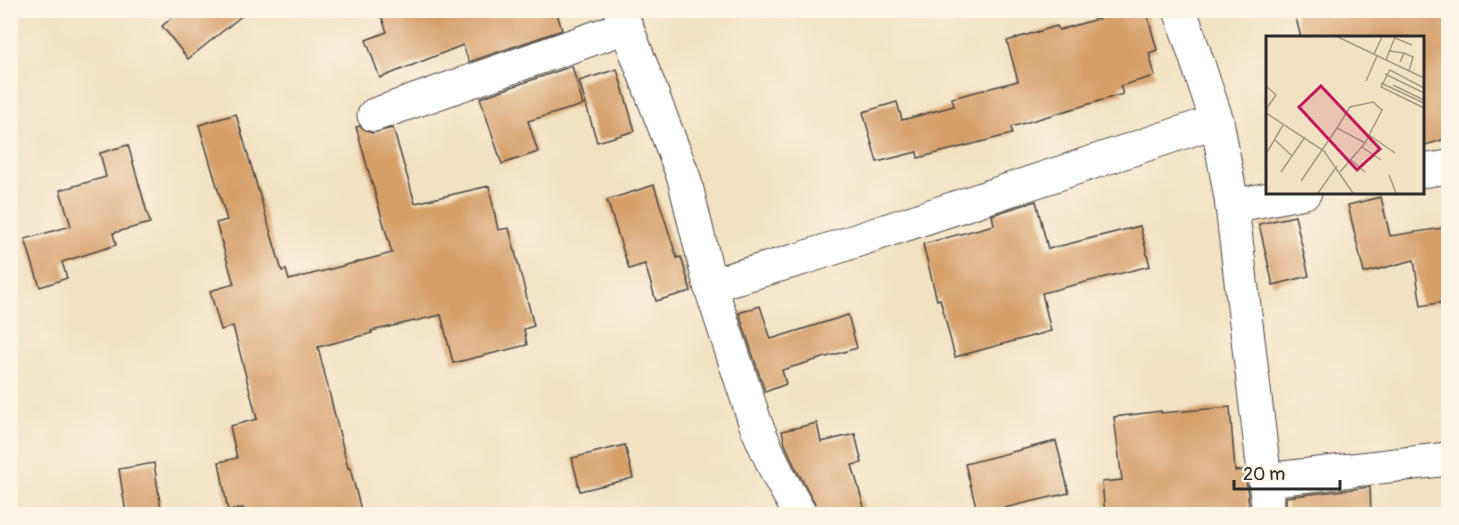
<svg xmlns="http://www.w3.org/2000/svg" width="1459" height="525" font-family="Pangolin,sans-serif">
  <rect width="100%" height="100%" fill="#fcf5e5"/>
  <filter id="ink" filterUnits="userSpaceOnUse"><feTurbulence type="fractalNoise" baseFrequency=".0167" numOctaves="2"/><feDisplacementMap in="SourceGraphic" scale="12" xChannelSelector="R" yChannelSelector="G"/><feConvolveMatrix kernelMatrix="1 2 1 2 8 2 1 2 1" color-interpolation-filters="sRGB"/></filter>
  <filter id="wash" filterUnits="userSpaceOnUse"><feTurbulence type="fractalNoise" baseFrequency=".008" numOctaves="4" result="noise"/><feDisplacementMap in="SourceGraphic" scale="24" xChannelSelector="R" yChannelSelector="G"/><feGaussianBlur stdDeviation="1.35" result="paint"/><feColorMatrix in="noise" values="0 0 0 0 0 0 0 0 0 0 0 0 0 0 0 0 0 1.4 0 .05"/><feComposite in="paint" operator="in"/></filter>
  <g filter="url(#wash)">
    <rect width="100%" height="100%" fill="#f2e1c2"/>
    <g id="blocks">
      <g fill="#d59f6a">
        <path d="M 181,10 L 249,10 L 188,59 L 162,26 Z"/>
        <path d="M 379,10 L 556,10 L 562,30 L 469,62 L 463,45 L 380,78 L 366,40 L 387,32 Z"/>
        <path d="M 1129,10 L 1146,10 L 1157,50 L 1149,53 L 1155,76 L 1120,86 L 1123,94 L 1011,127 L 1012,134 L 918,158 L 917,152 L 877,162 L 863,112 L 897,102 L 902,120 L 954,106 L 952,98 L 1018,81 L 1007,41 L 1057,26 L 1059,30 Z"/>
        <path d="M 1294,10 L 1449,10 L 1449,138 L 1422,146 L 1422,38 L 1301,38 Z"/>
        <path d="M 572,66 L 583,105 L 528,121 L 538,152 L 502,164 L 480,98 Z"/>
        <path d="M 617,69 L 635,131 L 597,142 L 579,81 Z"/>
        <path d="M 236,114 L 282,271 L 286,270 L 289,280 L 392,253 L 356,127 L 360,126 L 371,133 L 393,128 L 415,203 L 489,186 L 498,230 L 509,228 L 534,326 L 524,329 L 527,345 L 453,363 L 441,315 L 371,331 L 372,333 L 318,347 L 348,468 L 350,468 L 362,514 L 244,514 L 243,508 L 228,511 L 219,462 L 237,458 L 230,426 L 257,419 L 233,326 L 221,330 L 210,291 L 234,284 L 216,223 L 227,220 L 199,125 Z"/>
        <path d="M 128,145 L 150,223 L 113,233 L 116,245 L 62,262 L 67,278 L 40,287 L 25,239 L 71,226 L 60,190 L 106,177 L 100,153 Z"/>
        <path d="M 654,185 L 677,258 L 681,257 L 691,291 L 656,301 L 645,264 L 629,269 L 607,200 Z"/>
        <path d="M 1381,197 L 1390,236 L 1449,227 L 1449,301 L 1421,306 L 1414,260 L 1364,273 L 1348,205 Z"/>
        <path d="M 1036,201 L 1048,249 L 1140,226 L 1150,266 L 1042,293 L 1051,331 L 955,357 L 940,299 L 937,300 L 923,244 L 994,225 L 992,215 Z"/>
        <path d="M 1295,216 L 1309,276 L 1273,285 L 1259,224 Z"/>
        <path d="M 760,306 L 771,339 L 848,315 L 857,348 L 782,370 L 786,384 L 765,392 L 739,313 Z"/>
        <path d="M 1230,407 L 1235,471 L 1245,470 L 1250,514 L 1105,514 L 1102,482 L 1122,480 L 1114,417 L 1161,411 L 1161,413 Z"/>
        <path d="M 817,423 L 821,442 L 855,434 L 862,463 L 852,465 L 866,514 L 819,514 L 816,505 L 795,467 L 785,444 L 782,431 Z"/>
        <path d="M 1056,441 L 1069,493 L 978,514 L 965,464 Z"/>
        <path d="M 625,445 L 633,478 L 580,491 L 572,458 Z"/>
        <path d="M 154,463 L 161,509 L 126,514 L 119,469 Z"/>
        <path d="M 1370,487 L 1371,514 L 1287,514 L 1286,497 Z"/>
      </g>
    </g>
  </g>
  <g filter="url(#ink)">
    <use href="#blocks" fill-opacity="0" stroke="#494642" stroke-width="1.5"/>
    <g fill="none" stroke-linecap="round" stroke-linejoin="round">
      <g stroke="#494642" stroke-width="35">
        <g id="minor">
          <path d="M 620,10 L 684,178 L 710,285 L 801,259 L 1217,121"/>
          <path d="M 1180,10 L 1217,121 L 1231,198 L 1269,514"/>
          <path d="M 374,115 L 626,27"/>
          <path d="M 1422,171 L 1448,167"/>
          <path d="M 1232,206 L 1305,192"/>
          <path d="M 710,285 L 756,425 L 778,475 L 800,514"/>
          <path d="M 1266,480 L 1448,459"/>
        </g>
      </g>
      <use href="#minor" stroke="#fff" stroke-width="33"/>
    </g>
  </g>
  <g transform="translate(1266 36)">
    <rect width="158" height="158" fill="#f2e1c2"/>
    <path fill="none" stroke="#a29886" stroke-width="1.5" d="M 72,1 L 158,42M 129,2 L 146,9M 124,15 L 138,17 L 134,26M 138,17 L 147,21 L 143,35M 108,18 L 116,1M 120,24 L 129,1M 119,38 L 158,57M 100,45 L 111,20M 115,47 L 158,67M 127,49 L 158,64M 0,50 L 10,59 L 0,73M 158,52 L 124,34 L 115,51 L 158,72M 0,77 L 58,115 L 87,157M 103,99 L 129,117M 9,104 L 26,120M 96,111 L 115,124M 0,118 L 17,89M 85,124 L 99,136M 15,136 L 39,101M 74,136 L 99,107 L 116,74 L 107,66 L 84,71 L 71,92 L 99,107M 123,139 L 130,157M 35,145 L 71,92M 52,157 L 71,130"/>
    <path fill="#c2185b" fill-opacity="0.15" stroke="#c2185b" stroke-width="3" d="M 55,50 L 114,113 L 91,134 L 33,71 Z"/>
    <rect width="158" height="158" fill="none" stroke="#2b2b2b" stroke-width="3"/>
  </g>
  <rect width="1459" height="525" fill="none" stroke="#fcf5e5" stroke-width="36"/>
  <path d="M1234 480v9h106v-9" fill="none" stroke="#2b2b2b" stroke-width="3"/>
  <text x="1243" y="480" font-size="18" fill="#2b2b2b" stroke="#fcf5e5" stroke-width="4.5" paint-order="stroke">20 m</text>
</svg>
